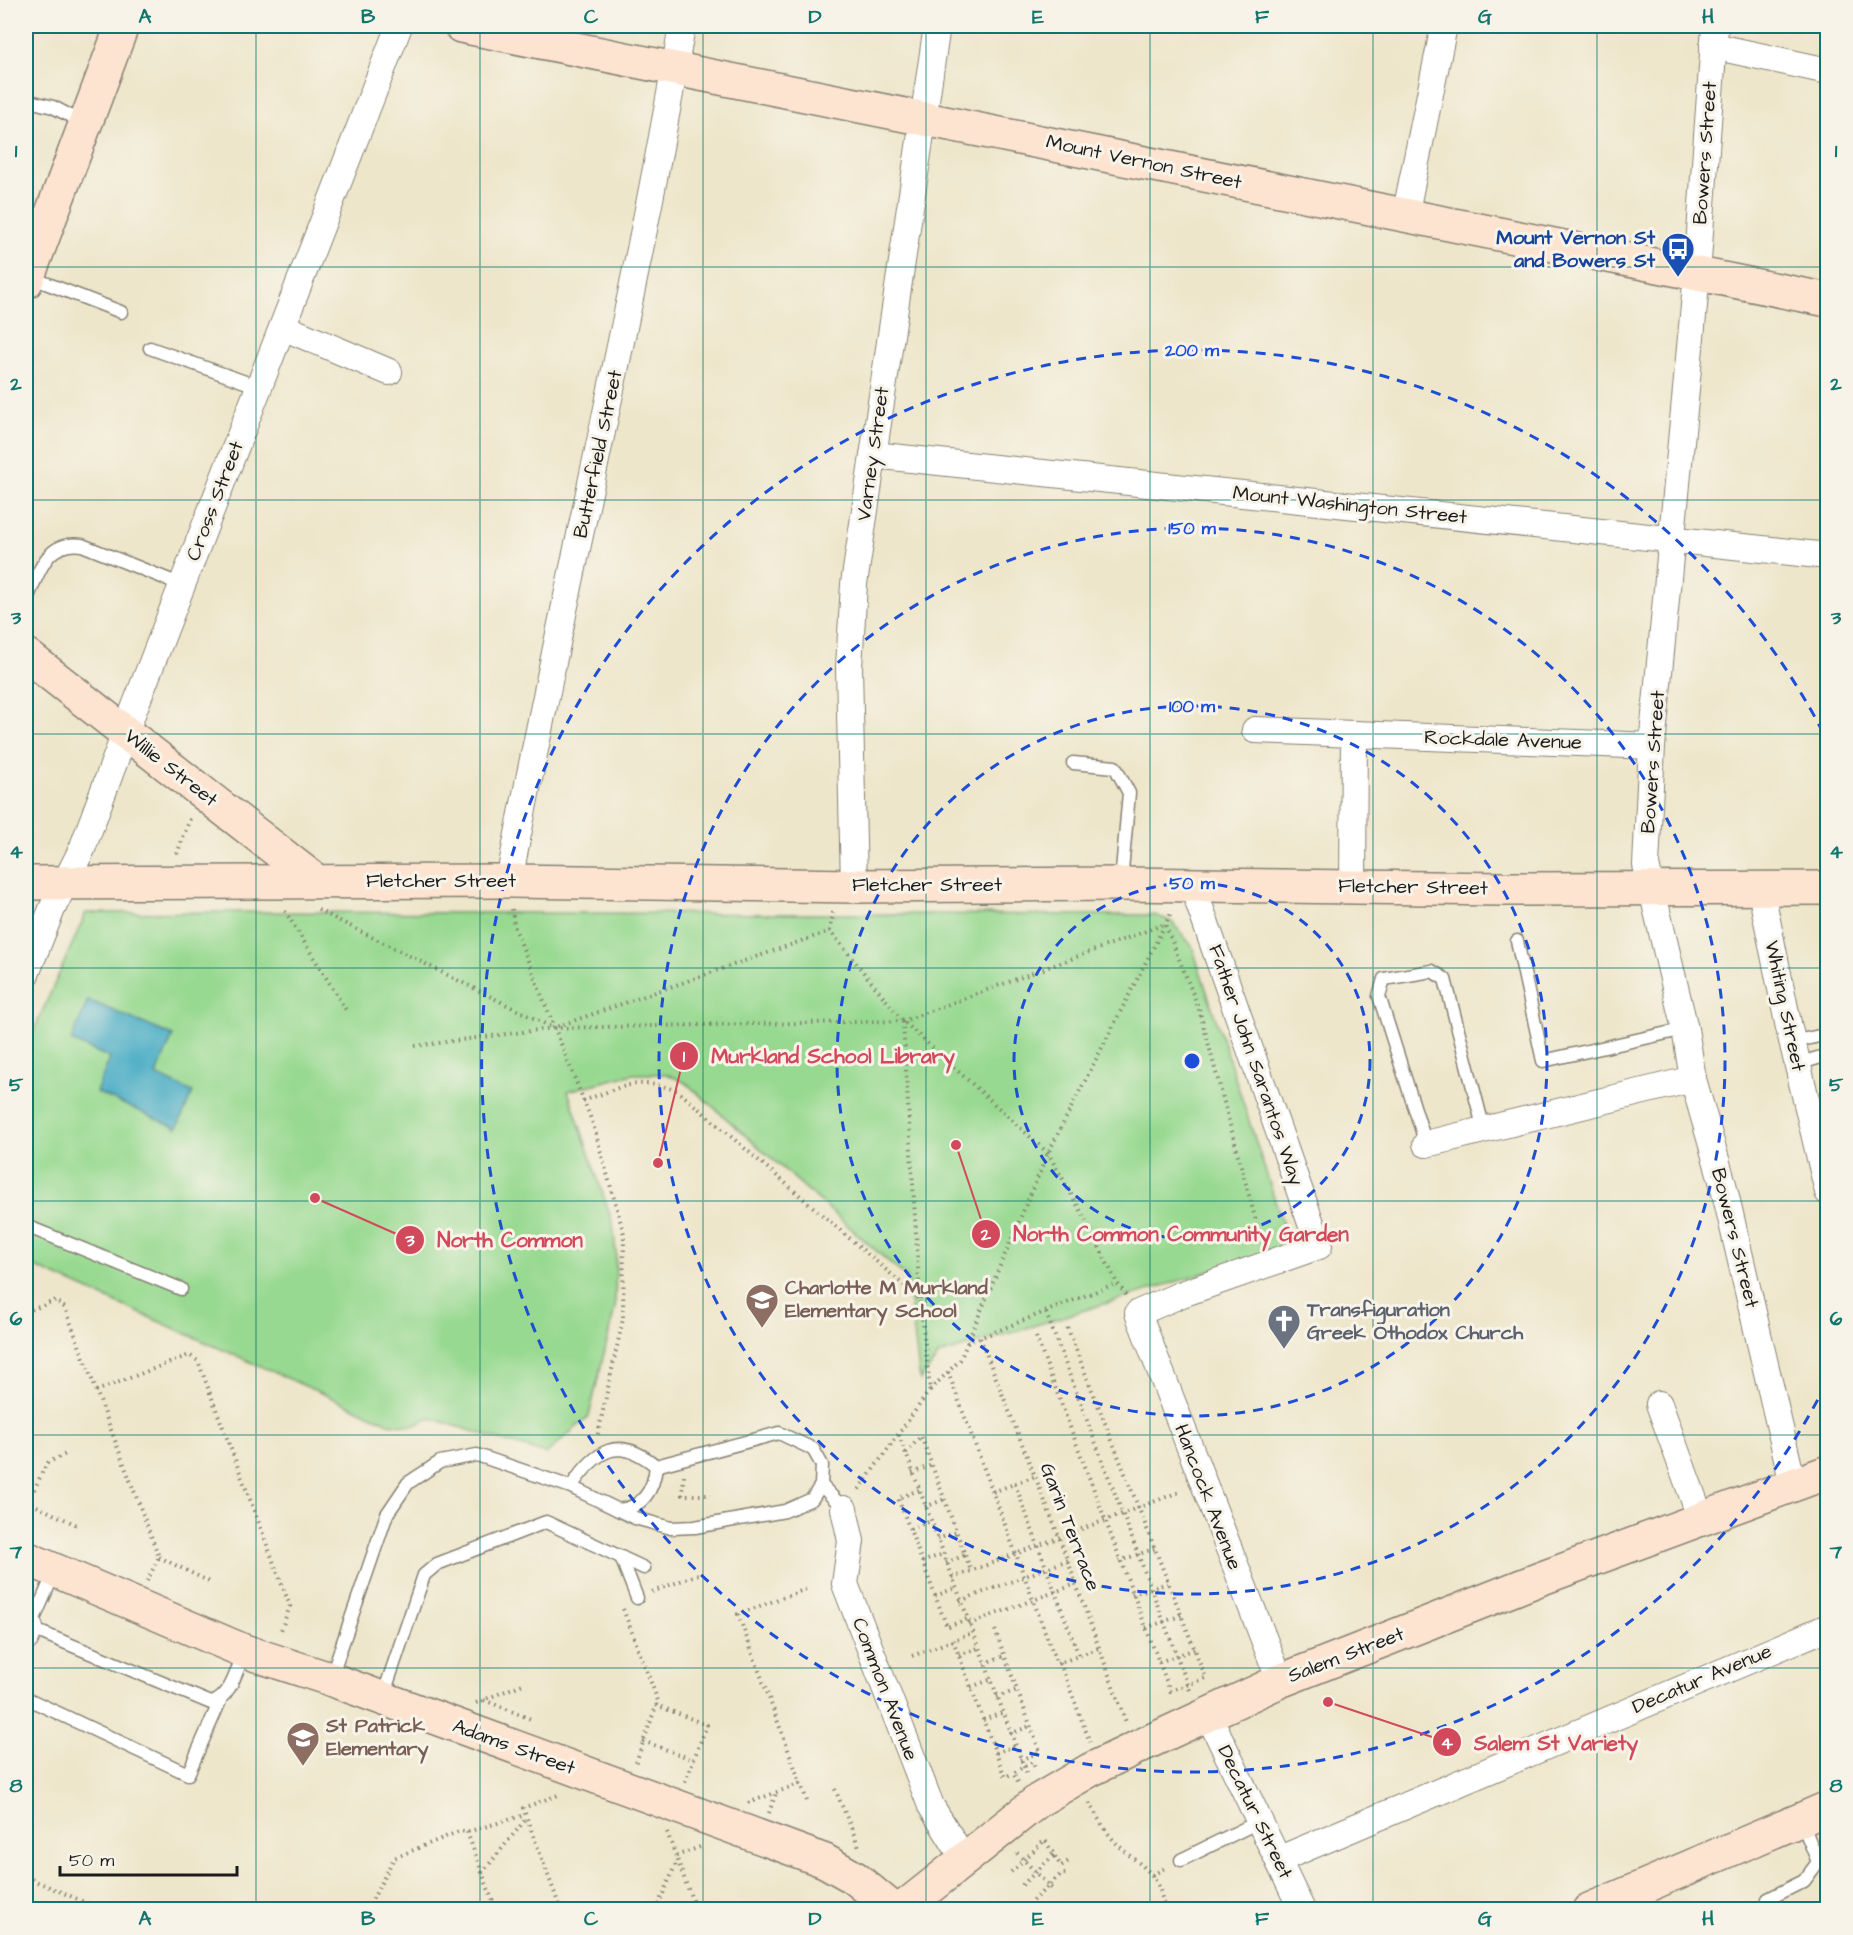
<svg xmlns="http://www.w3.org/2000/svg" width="1853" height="1935" font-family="'Architects Daughter',sans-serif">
  <rect width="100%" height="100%" fill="#f7f3e8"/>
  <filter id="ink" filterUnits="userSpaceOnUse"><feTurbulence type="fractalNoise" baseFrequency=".0167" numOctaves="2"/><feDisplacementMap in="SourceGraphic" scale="12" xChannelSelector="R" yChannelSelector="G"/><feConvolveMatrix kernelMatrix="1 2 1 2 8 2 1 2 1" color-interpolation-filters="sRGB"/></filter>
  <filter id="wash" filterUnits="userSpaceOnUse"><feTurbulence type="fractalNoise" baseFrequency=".008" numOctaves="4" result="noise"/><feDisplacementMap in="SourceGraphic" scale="24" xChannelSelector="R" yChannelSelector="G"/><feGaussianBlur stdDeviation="1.35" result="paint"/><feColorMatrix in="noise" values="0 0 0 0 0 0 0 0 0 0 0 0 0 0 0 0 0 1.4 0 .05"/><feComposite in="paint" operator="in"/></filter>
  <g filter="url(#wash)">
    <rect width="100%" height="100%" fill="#eee6ca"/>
    <path fill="#97d990" stroke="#5a7a56" stroke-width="1.5" d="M 258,912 L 1154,915 L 1171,921 L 1192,946 L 1286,1234 L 1286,1242 L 1279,1250 L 939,1355 L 920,1380 L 907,1278 L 686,1083 L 667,1074 L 633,1074 L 568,1091 L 613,1224 L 616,1254 L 615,1308 L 589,1416 L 546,1454 L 430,1418 L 412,1426 L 389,1423 L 26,1263 L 26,1048 L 86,913 Z"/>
    <path fill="#46acc5" stroke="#316470" stroke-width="1.5" d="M 88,1000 L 173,1036 L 156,1075 L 193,1092 L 177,1128 L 96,1092 L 110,1058 L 71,1041 Z"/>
  </g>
  <g filter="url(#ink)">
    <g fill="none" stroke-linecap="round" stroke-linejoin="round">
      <g stroke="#858173" stroke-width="15">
        <g id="lane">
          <path d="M 26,100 L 53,107 L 84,123"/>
          <path d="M 30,277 L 121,312"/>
          <path d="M 150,348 L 259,387"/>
          <path d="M 26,601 C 39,574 45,540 82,545 L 182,585"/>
          <path d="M 1073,763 L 1115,767 L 1129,793 L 1121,882"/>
          <path d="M 1517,941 L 1543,1061 L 1685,1029"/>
          <path d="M 1792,1042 L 1824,1035 L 1828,1037"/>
          <path d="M 1797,1064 L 1828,1055"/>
          <path d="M 1426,1144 L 1379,996 L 1384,979 L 1432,971 L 1445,979 L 1484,1130"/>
          <path d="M 26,1226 L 181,1289"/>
          <path d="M 821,1485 L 844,1509"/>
          <path d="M 618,1510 C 643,1508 654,1489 656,1466"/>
          <path d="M 621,1557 L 637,1598"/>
          <path d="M 55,1571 L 30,1628 L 211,1703 C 231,1698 237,1669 244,1652"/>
          <path d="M 331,1677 L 387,1514 L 408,1483 L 440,1462 L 477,1455 L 571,1487 L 635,1518 L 671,1528 L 695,1527 L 785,1511 L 812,1499 L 821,1485 L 822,1465 L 813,1449 L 779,1433 L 656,1466 C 618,1434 595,1451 571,1487"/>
          <path d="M 383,1696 L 424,1575 L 437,1564 L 546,1522 L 644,1568"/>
          <path d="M 26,1698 L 188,1774 L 220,1701"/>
          <path d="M 1181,1860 L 1260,1821"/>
          <path d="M 1768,1899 L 1804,1881 L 1818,1862 L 1801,1820"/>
        </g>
      </g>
      <g stroke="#858173" stroke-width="28">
        <g id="street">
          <path d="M 1715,26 L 1697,274 L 1652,746 L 1646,865 L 1685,1029 L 1693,1079 L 1723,1184 L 1793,1484"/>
          <path d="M 1713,46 L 1828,71"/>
          <path d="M 1405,216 L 1444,26"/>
          <path d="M 283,327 L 389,372"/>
          <path d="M 873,455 L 1828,556"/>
          <path d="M 1255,730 L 1354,734"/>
          <path d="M 509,881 C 563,595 633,312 682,26"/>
          <path d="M 1192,884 L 1319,1246 L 1182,1294 L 1138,1313 L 1280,1681"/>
          <path d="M 854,886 L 849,667 L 854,584 L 937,26"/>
          <path d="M 1353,886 L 1354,734 L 1652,746"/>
          <path d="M 1761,891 L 1789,1028 L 1828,1192"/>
          <path d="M 26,974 L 52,909 L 82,849 L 134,709 L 399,26"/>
          <path d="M 1426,1144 L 1693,1079"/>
          <path d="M 1659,1404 L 1701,1519"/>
          <path d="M 844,1509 L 851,1541 L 845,1584 L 931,1806 L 964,1859"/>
          <path d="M 26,1638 L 30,1628"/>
          <path d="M 1208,1714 L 1302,1910"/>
          <path d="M 1280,1859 L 1828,1627"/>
        </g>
      </g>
      <g stroke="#858173" stroke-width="36">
        <g id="secondary">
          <path d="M 461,26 L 1828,300"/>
          <path d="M 26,282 L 122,26"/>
          <path d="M 26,655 L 316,881"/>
          <path d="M 26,883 L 509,881 L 854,886 L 1121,884 L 1503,889 L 1828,888"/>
          <path d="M 26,1558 L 244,1651 L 330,1679 L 825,1861 L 855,1878 L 894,1910"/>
          <path d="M 901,1910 L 1039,1800 L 1090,1770 L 1142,1745 L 1280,1681 L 1537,1580 L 1828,1472"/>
          <path d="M 1589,1910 L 1828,1808"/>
        </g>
      </g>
      <g stroke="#858173" stroke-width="4" stroke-dasharray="1.5 4.5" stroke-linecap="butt">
        <path d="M 177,854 L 191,816"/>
        <path d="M 512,909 L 514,926 L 593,1124 L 624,1234 L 623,1319 L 597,1438"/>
        <path d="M 318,910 L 553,1028 L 903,1021 L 1165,924 L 1199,1009 L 1261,1240"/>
        <path d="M 285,911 L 346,1010"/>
        <path d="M 833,912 L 830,931 L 903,1021 L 1048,1153 L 1083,1215 L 1117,1283 L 1126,1295"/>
        <path d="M 903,1022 L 920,1299"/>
        <path d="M 415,1046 L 553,1028 L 830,931"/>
        <path d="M 583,1101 C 621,1087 637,1076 678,1091 L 920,1299 L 930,1390 L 857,1492"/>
        <path d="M 26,1312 L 56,1300 L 65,1308 L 159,1557 L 147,1581"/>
        <path d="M 1046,1313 L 1191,1693"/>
        <path d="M 1036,1337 L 1170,1691 L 1206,1678 L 1067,1327"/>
        <path d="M 980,1338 L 1059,1537 L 1126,1722"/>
        <path d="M 967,1343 L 1117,1283"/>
        <path d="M 948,1372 L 1057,1664 L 1099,1648"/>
        <path d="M 930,1390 L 960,1360 L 1048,1153 L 1171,913"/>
        <path d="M 96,1391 L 189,1355 L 198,1361 L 290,1606 L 280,1633"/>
        <path d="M 899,1435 L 1027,1775"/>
        <path d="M 906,1453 L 921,1436 L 971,1571"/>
        <path d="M 912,1473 L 932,1465"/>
        <path d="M 684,1476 L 682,1495 L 711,1495"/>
        <path d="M 1015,1484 L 1079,1656"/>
        <path d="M 919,1490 L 898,1498 L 947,1627 L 967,1619"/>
        <path d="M 993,1492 L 1035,1476"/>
        <path d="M 26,1501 L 79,1526"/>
        <path d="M 26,1506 L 47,1463 L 68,1453"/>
        <path d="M 925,1507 L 945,1499"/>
        <path d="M 910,1529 L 931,1521"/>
        <path d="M 937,1539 L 957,1532"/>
        <path d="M 159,1557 L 210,1582"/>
        <path d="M 1119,1561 L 1156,1548"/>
        <path d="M 922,1562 L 943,1554"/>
        <path d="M 946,1563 L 965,1555"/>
        <path d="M 952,1578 L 1182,1491"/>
        <path d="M 652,1592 L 701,1573"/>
        <path d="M 1132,1594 L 1169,1583"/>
        <path d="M 935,1596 L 956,1588"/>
        <path d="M 960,1601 L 1068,1560"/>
        <path d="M 623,1609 L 658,1701 L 636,1762"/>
        <path d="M 969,1624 L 1076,1584"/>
        <path d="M 1146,1628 L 1182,1615"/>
        <path d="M 995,1630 L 1040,1752 L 1020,1760"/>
        <path d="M 953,1640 L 1005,1777 L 1013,1773"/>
        <path d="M 959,1655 L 978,1648"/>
        <path d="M 912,1656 L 972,1633"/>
        <path d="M 1159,1662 L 1195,1649"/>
        <path d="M 984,1663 L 1004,1656"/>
        <path d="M 1060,1663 L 1090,1742"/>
        <path d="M 971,1687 L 990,1680"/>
        <path d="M 997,1697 L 1017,1690"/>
        <path d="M 484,1700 L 531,1719"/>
        <path d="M 476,1703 L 523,1684"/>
        <path d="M 656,1705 L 707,1725 L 685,1782"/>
        <path d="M 983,1720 L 1002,1713"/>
        <path d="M 1010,1734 L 1030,1726"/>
        <path d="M 643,1741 L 694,1760"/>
        <path d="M 996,1753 L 1015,1746"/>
        <path d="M 1018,1782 L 1013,1773 L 1032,1762 L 1036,1769"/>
        <path d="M 835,1789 L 860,1849"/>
        <path d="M 807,1801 L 738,1614 L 809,1588"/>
        <path d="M 748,1803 L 801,1783"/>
        <path d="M 1089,1803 C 1098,1817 1107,1835 1119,1846 C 1143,1869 1160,1871 1164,1910"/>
        <path d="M 769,1813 L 776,1793"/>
        <path d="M 467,1832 L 496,1910"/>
        <path d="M 667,1832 L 696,1910"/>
        <path d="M 1017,1853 L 1052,1889"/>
        <path d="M 676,1856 L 703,1846"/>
        <path d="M 1011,1872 L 1045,1840 L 1061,1866 L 1070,1860"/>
        <path d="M 482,1873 L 526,1819"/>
        <path d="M 1152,1875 L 1167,1867"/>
        <path d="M 26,1877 L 103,1910"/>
        <path d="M 1022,1885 L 1054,1855"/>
        <path d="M 1028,1905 L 1061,1874 L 1069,1874"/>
        <path d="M 367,1910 L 394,1858 L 460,1831 L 467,1832 L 525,1815"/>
        <path d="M 561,1910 L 523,1808 L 561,1794"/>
        <path d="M 656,1910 L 677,1861"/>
      </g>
      <use href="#lane" stroke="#fff" stroke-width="12"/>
      <use href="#street" stroke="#fff" stroke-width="26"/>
      <use href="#secondary" stroke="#fde4d0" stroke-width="33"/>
    </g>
  </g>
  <path fill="none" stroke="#0f766e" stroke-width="1.5" stroke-opacity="0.55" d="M 256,26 L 256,1910M 480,26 L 480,1910M 703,26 L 703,1910M 926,26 L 926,1910M 1150,26 L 1150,1910M 1373,26 L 1373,1910M 1597,26 L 1597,1910M 26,267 L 1828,267M 26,500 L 1828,500M 26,734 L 1828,734M 26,968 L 1828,968M 26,1201 L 1828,1201M 26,1435 L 1828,1435M 26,1668 L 1828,1668"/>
  <g fill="none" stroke="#1d4ed8" stroke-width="3" stroke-dasharray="10 8">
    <circle cx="1192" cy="1061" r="178"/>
    <circle cx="1192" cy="1061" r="355"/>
    <circle cx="1192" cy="1061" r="533"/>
    <path d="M1826 1384A711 711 0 1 1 1826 738"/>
  </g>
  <defs>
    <g id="bus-pin" transform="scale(1.725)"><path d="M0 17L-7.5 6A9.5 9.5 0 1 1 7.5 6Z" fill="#1a4fb4" stroke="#f7f3e8"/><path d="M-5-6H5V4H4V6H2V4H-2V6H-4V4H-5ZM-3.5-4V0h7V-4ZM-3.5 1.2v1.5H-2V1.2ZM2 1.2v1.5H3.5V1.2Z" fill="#fff"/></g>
    <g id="school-pin" transform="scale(1.725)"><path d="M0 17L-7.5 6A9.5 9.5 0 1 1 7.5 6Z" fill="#8d6e63" stroke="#f7f3e8"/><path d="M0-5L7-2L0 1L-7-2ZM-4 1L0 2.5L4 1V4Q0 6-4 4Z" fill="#fff"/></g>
    <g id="church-pin" transform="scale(1.725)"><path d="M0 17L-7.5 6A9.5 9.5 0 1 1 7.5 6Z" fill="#6b7280" stroke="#f7f3e8"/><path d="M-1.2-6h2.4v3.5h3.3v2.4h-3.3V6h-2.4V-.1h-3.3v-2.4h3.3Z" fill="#fff"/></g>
  </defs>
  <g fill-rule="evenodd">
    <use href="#bus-pin" x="1678" y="249"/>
    <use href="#school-pin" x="762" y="1300"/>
    <use href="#church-pin" x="1284" y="1321"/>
    <use href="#school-pin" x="303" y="1738"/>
  </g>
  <g text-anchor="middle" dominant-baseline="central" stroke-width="6" stroke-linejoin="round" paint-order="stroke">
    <g font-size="20" fill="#1c1c1c" stroke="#f7f3e8">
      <text transform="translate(1705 153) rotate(-86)">Bowers Street</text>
      <text transform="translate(1144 162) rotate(12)">Mount Vernon Street</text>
      <text transform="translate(598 454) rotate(-78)">Butterfield Street</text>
      <text transform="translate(873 454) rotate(-82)">Varney Street</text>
      <text transform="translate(215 501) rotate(-69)">Cross Street</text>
      <text transform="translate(1350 505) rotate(6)">Mount Washington Street</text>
      <text transform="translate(1503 740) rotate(2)">Rockdale Avenue</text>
      <text transform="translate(1653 762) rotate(-86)">Bowers Street</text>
      <text transform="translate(171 768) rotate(38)">Willie Street</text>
      <text x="441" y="881">Fletcher Street</text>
      <text x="927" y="885">Fletcher Street</text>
      <text transform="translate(1413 887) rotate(1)">Fletcher Street</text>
      <text transform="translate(1785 1006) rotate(78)">Whiting Street</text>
      <text transform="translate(1256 1065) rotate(71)">Father John Sarantos Way</text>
      <text transform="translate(1735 1238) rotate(76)">Bowers Street</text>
      <text transform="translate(1208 1497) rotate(69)">Hancock Avenue</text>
      <text transform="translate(1070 1527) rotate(69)">Garin Terrace</text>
      <text transform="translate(1346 1655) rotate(-21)">Salem Street</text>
      <text transform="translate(1702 1679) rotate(-23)">Decatur Avenue</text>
      <text transform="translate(885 1689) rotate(69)">Common Avenue</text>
      <text transform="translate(514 1747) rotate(20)">Adams Street</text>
      <text transform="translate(1255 1812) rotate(64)">Decatur Street</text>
    </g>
    <g font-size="20" font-weight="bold" fill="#164399" stroke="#f7f3e8" text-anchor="end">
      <text x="1655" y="238">Mount Vernon St<tspan x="1655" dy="23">and Bowers St</tspan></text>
    </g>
    <g font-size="20" font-weight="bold" fill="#785e54" stroke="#f7f3e8" text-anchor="start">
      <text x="785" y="1288">Charlotte M Murkland<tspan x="785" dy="23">Elementary School</tspan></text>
      <text x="326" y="1726">St Patrick<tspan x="326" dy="23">Elementary</tspan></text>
    </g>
    <g font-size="20" font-weight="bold" fill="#5b616d" stroke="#f7f3e8" text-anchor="start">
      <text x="1307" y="1310">Transfiguration<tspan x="1307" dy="23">Greek Othodox Church</tspan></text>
    </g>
  </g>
  <circle cx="1192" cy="1061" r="9" fill="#1d4ed8" stroke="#f7f3e8" stroke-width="3"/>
  <g font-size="18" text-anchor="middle" font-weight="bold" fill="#1d4ed8" stroke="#f7f3e8" stroke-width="6" stroke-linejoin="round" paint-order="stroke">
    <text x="1192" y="356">200 m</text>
    <text x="1192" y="534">150 m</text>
    <text x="1192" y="712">100 m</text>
    <text x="1192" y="889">50 m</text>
  </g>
  <path fill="none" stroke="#d1495b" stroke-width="2" d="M658 1163L684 1056M956 1145L986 1234M315 1198L410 1240M1328 1702L1447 1742"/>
  <g fill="#d1495b" stroke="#f7f3e8" stroke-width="2">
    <circle cx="658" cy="1163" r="6"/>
    <circle cx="956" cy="1145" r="6"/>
    <circle cx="315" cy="1198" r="6"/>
    <circle cx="1328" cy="1702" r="6"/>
    <circle cx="684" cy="1056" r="15"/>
    <circle cx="986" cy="1234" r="15"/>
    <circle cx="410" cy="1240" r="15"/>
    <circle cx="1447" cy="1742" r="15"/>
  </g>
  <g font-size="18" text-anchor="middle" font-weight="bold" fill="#fff">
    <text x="684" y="1062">1</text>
    <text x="986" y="1240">2</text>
    <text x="410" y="1246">3</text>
    <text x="1447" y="1749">4</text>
  </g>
  <g font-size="21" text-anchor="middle" font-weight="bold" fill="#d1495b" stroke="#f7f3e8" stroke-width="6" stroke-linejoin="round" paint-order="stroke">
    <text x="833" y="1063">Murkland School Library</text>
    <text x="1181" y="1241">North Common Community Garden</text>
    <text x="510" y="1247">North Common</text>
    <text x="1556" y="1750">Salem St Variety</text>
  </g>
  <rect width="1853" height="1935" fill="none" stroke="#f7f3e8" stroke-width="66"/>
  <path d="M60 1866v9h177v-9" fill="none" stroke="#1c1c1c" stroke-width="3"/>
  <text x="69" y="1866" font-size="18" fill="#1c1c1c" stroke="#f7f3e8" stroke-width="4.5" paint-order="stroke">50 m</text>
  <rect x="33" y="33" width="1787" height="1869" fill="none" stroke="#0f766e" stroke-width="2"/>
  <g font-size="20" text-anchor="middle" font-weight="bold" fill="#0f766e">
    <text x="145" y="23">A</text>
    <text x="368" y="23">B</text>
    <text x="591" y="23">C</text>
    <text x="815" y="23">D</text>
    <text x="1038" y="23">E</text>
    <text x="1262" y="23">F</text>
    <text x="1485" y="23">G</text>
    <text x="1708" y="23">H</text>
    <text x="16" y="157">1</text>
    <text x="1836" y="157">1</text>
    <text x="16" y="390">2</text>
    <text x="1836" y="390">2</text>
    <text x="16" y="624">3</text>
    <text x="1836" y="624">3</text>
    <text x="16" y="858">4</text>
    <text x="1836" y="858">4</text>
    <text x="16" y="1091">5</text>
    <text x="1836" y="1091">5</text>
    <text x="16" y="1325">6</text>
    <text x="1836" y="1325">6</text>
    <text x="16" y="1558">7</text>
    <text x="1836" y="1558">7</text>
    <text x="16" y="1792">8</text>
    <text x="1836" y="1792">8</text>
    <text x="145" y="1925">A</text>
    <text x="368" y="1925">B</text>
    <text x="591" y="1925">C</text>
    <text x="815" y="1925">D</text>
    <text x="1038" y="1925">E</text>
    <text x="1262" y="1925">F</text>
    <text x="1485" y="1925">G</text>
    <text x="1708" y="1925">H</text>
  </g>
</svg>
